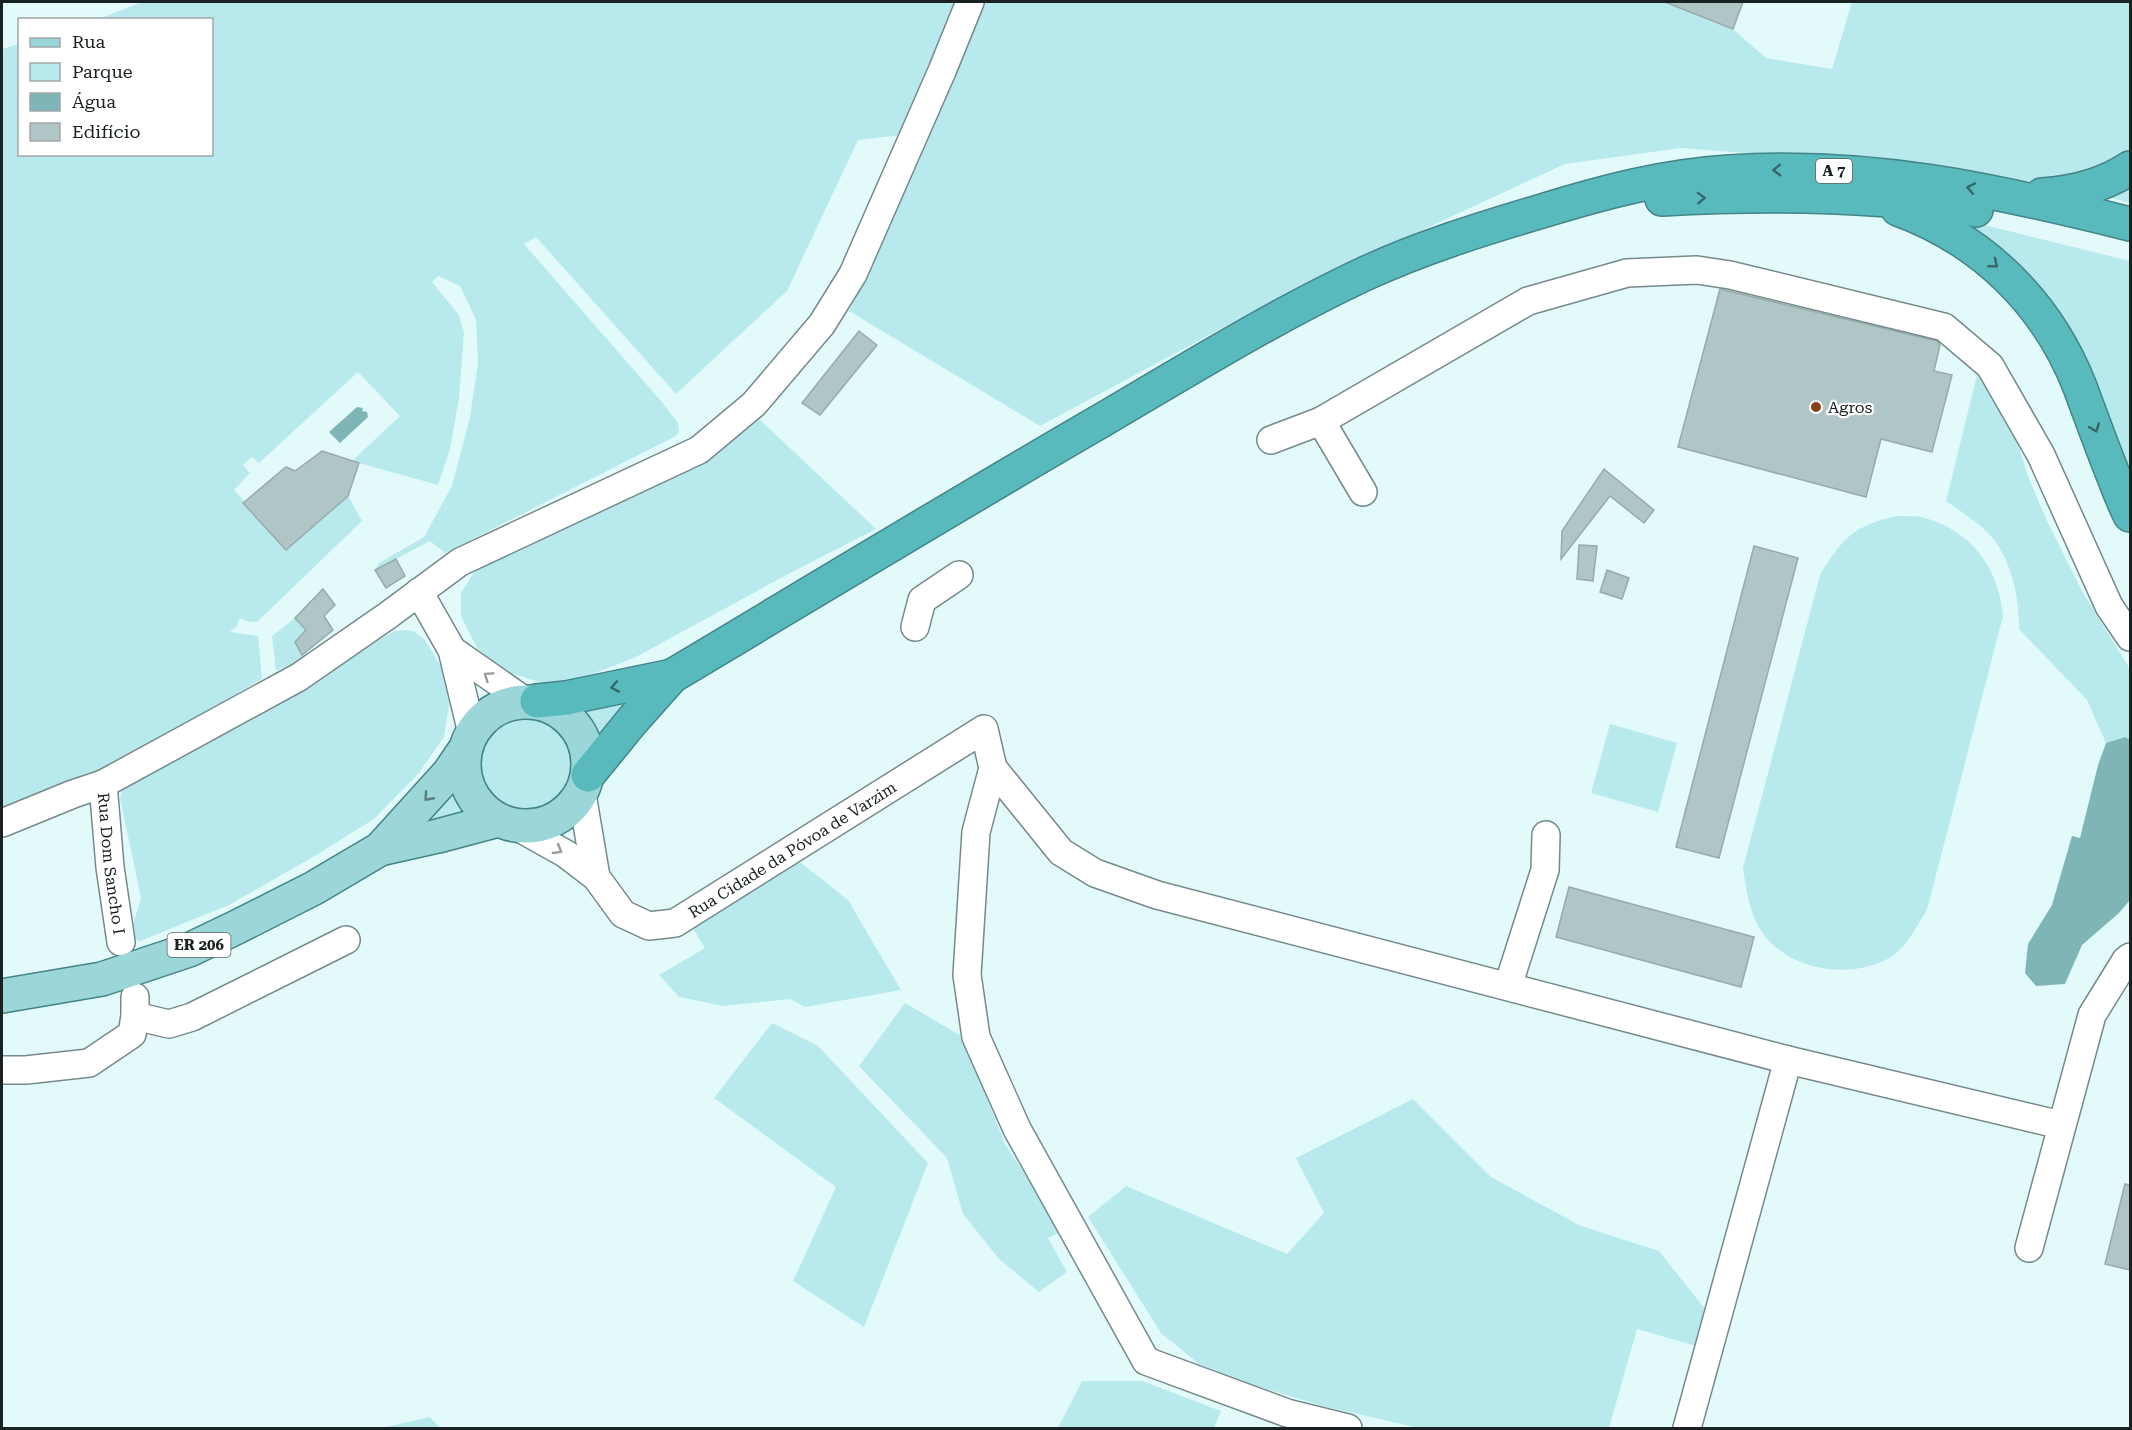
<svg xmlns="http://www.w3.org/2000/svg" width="2132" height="1430" font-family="'Roboto Serif',serif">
  <rect width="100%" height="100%" fill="#e3fafa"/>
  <g fill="#b8eaed">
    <path d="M 142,2 L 956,2 L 901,135 L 858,140 L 787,291 L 676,394 L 536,237 L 524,244 L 661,401 L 678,423 L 679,432 L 676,436 L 445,553 L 430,541 L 375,570 L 379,563 L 424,537 L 452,486 L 470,417 L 478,363 L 476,320 L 460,286 L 438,276 L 432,282 L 459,315 L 464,333 L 459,398 L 450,449 L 438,485 L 352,461 L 400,416 L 358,372 L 259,463 L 252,457 L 243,465 L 250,473 L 234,490 L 245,502 L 243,504 L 286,550 L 348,496 L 362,521 L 257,622 L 246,621 L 240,618 L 236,627 L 230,632 L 258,636 L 262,679 L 239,692 L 236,701 L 102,770 L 2,809 L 2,49 L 19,44 L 20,154 L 212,154 L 212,20 L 99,19 Z"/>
    <path d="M 979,2 L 1694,2 L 1692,13 L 1733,29 L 1766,58 L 1832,69 L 1852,2 L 2130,2 L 2130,150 L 2095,174 L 2056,183 L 2014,180 L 1963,170 L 1681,148 L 1565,164 L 1293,290 L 1040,426 L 849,311 L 873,262 Z"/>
    <path d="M 2130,180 L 2130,203 L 2097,194 Z"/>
    <path d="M 1928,211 L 2130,261 L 2130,490 L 2077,353 Z"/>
    <path d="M 1977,375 L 1996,393 L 2014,429 L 2027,474 L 2047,521 L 2082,591 L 2130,669 L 2130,740 L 2124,737 L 2106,743 L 2087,700 L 2019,629 C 2019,601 2014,572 1999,547 C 1989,529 1963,513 1946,501 Z"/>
    <path d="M 756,416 L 876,529 L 792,572 L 634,658 L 579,679 L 539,682 L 504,671 L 477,648 L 461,616 L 461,593 L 475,571 L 509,549 L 715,455 Z"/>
    <path d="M 1897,516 C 1906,517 1917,515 1925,518 C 1972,531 1999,569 2003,616 L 1927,910 C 1918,924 1906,948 1891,957 C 1850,981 1786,971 1760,929 C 1749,911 1746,889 1743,868 L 1820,575 C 1842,538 1855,525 1897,516 Z"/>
    <path d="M 295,618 L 306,630 L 295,642 L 304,658 L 276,671 L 272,636 Z"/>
    <path d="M 405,630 L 413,631 L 425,640 L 444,672 L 450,698 L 444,737 L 419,773 L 374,819 L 313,857 L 229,905 L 140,941 L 129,938 L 141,898 L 120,798 L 122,789 L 300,688 L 356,656 L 380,639 L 395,631 Z"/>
    <path d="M 646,683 L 600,742 L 592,720 L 579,704 Z"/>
    <circle cx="528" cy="763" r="49"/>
    <path d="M 1610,724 L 1677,743 L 1658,812 L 1591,793 Z"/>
    <path d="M 448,784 L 456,802 L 472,819 L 410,833 Z"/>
    <path d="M 799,861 L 848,900 L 901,990 L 805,1007 L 790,999 L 723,1006 L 679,997 L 659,975 L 705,948 L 693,929 Z"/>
    <path d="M 905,1003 L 963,1037 L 1005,1144 L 1062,1231 L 1048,1238 L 1067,1272 L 1039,1292 L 1000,1260 L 963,1214 L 947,1158 L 859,1066 Z"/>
    <path d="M 772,1023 L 818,1046 L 928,1163 L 864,1327 L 793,1281 L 836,1187 L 714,1098 Z"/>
    <path d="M 1413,1099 L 1491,1177 L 1581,1226 L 1659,1251 L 1705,1309 L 1696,1346 L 1637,1329 L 1609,1428 L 1419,1428 L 1323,1406 L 1250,1384 L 1199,1364 L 1161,1333 L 1088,1217 L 1126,1186 L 1287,1254 L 1324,1213 L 1296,1158 Z"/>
    <path d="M 1082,1381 L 1142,1381 L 1221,1411 L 1214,1428 L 1058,1428 Z"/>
    <path d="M 430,1417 L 440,1428 L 381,1428 Z"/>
  </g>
  <g fill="#7fb5b7">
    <path d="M 357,407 L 363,408 L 362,411 L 367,412 L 368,417 L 340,443 L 329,432 Z"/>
    <path d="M 2125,737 L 2130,740 L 2130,900 L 2119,913 L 2082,945 L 2065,984 L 2036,986 L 2025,973 L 2028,944 L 2052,905 L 2072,836 L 2080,838 L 2098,765 L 2106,743 Z"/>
  </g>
  <g fill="#afc5c6" stroke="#96abac" stroke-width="1.5">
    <path d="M 1665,2 L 1743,2 L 1733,29 Z"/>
    <path d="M 1720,289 L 1937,341 L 1940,345 L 1934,371 L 1952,375 L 1932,452 L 1881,439 L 1866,497 L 1678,447 Z"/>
    <path d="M 859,331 L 877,345 L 820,415 L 802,403 Z"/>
    <path d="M 322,451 L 359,463 L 348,496 L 286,550 L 243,503 L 286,467 L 295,471 Z"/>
    <path d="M 1604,469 L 1654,510 L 1644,523 L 1610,496 L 1561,559 L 1562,531 Z"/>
    <path d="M 1579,545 L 1597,546 L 1593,581 L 1577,579 Z"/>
    <path d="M 1754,546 L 1798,558 L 1719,858 L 1676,847 Z"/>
    <path d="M 396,559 L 405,576 L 386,588 L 375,570 Z"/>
    <path d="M 1607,570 L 1629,578 L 1622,599 L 1600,592 Z"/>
    <path d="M 323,589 L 335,605 L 324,616 L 333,630 L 302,655 L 295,642 L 306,630 L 295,618 Z"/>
    <path d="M 1569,887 L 1754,937 L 1741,987 L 1556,937 Z"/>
    <path d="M 2125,1184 L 2130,1185 L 2130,1270 L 2105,1264 Z"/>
  </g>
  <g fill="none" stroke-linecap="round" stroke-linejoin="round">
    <g stroke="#768a8b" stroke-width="30">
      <g id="minor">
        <path d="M 1321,421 L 1363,492"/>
        <path d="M 1271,440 L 1321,421 L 1528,301 L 1627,273 L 1697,270 L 1730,275 L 1944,327 L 1990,366 L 2041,455 L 2109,606 L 2130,637"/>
        <path d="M 419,592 L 452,650 L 472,733"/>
        <path d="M 915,627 L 922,600 L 959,575"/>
        <path d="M 452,650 L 525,701"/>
        <path d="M 993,768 L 976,832 L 967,975 L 976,1037 L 1017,1129 L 1146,1361 L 1287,1413 L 1348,1428"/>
        <path id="s1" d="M 103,784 L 110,867 L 121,942"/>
        <path d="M 582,794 L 596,877"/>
        <path d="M 2,823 L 73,794 L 103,784 L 299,677 L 387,616 L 460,562 L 699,450 L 754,404 L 822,324 L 853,274 L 942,71 L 970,2"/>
        <path id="s2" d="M 516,826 L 566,854 L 596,877 L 623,914 L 649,926 L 675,923 L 984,729 L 993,768 L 1061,852 L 1095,873 L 1157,895 L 1788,1060 L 2061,1125"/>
        <path d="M 1508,986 L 1545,870 L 1546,835"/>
        <path d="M 135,1016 L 169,1024 L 192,1017 L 346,940"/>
        <path d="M 2,1070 L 26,1070 L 89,1063 L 132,1034 L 135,1016 L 135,997"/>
        <path d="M 2029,1248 L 2092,1015 L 2126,960 L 2130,957"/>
        <path d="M 1687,1428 L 1788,1060"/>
      </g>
    </g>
    <g stroke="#438487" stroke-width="36">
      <g id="major">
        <circle cx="526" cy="764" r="62"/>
        <path d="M 380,849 L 438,836 L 498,820"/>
        <path d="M 2,996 L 102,979 L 189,950 L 237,927 L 314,888 L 380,849 L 449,773 L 464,751"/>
      </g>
    </g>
    <g stroke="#438487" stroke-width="36">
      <g id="highway">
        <path d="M 2042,195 C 2073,193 2103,186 2130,168"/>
        <path d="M 1662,199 C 1766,193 1872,194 1976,210"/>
        <path d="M 1898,209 C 1983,240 2047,303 2080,387 C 2091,417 2102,447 2114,477 C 2119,490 2124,503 2130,515"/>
        <path d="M 537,701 L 566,698 L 672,676"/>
        <path d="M 588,775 L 632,721 L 672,676 C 816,590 959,503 1104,419 C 1189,369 1273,317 1362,275 C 1420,248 1481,229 1542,211 C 1604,192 1664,176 1729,172 C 1871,163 1994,190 2130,224"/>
      </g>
    </g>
    <use href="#minor" stroke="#fff" stroke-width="27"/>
    <use href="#major" stroke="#9bd6d8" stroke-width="33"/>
    <use href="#highway" stroke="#59babe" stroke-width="33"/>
  </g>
  <defs><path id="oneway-chevron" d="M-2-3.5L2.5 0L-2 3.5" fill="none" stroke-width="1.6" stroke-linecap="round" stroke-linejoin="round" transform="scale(1.5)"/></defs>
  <g stroke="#366668">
    <use href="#oneway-chevron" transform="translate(1777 170) rotate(179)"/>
    <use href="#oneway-chevron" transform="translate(1971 188) rotate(-169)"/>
    <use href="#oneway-chevron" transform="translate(1701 198) rotate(-2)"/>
    <use href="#oneway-chevron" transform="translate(1994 264) rotate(39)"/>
    <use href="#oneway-chevron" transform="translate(2095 428) rotate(69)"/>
    <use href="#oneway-chevron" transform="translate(615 687) rotate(169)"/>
  </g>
  <g stroke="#989b9c">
    <use href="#oneway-chevron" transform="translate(488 676) rotate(-145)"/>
    <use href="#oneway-chevron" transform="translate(558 850) rotate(30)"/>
  </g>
  <use stroke="#5a7c7d" href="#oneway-chevron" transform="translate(428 797) rotate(132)"/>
  <circle fill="#854115" stroke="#fff" stroke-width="2" cx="1816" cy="407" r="6"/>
  <g text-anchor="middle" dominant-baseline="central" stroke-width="4.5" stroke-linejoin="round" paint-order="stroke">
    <g fill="#fff" stroke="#5e6464" stroke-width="1.5">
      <rect x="1816" y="159" width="36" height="24" rx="4.5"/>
      <rect x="167.5" y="933" width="63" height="24" rx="4.5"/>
    </g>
    <g font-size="15" font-weight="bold" fill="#192122">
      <text x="1834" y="171">A 7</text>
      <text x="199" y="945">ER 206</text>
    </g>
    <g font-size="16" fill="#192122" stroke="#fff" text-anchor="start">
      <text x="1828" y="407">Agros</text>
    </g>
    <g font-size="16" fill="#192122" stroke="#fff">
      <text stroke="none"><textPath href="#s2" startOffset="334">Rua Cidade da Póvoa de Varzim</textPath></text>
      <text stroke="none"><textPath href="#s1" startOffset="80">Rua Dom Sancho I</textPath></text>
    </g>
  </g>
  <rect width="2132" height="1430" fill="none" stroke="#192122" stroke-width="6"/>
  <rect x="18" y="18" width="195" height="138" fill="#ffffff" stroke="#a3a6a7" stroke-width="1.5"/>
  <rect x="30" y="38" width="30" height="9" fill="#9bd6d8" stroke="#a3a6a7" stroke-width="1.5"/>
  <text x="72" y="48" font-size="18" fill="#192122">Rua</text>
  <rect x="30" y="63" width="30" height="18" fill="#b8eaed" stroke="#a3a6a7" stroke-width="1.5"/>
  <text x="72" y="78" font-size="18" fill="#192122">Parque</text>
  <rect x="30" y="93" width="30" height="18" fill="#7fb5b7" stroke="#a3a6a7" stroke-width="1.5"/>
  <text x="72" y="108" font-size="18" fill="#192122">Água</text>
  <rect x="30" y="123" width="30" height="18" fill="#afc5c6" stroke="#a3a6a7" stroke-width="1.5"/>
  <text x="72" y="138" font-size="18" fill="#192122">Edifício</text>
</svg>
